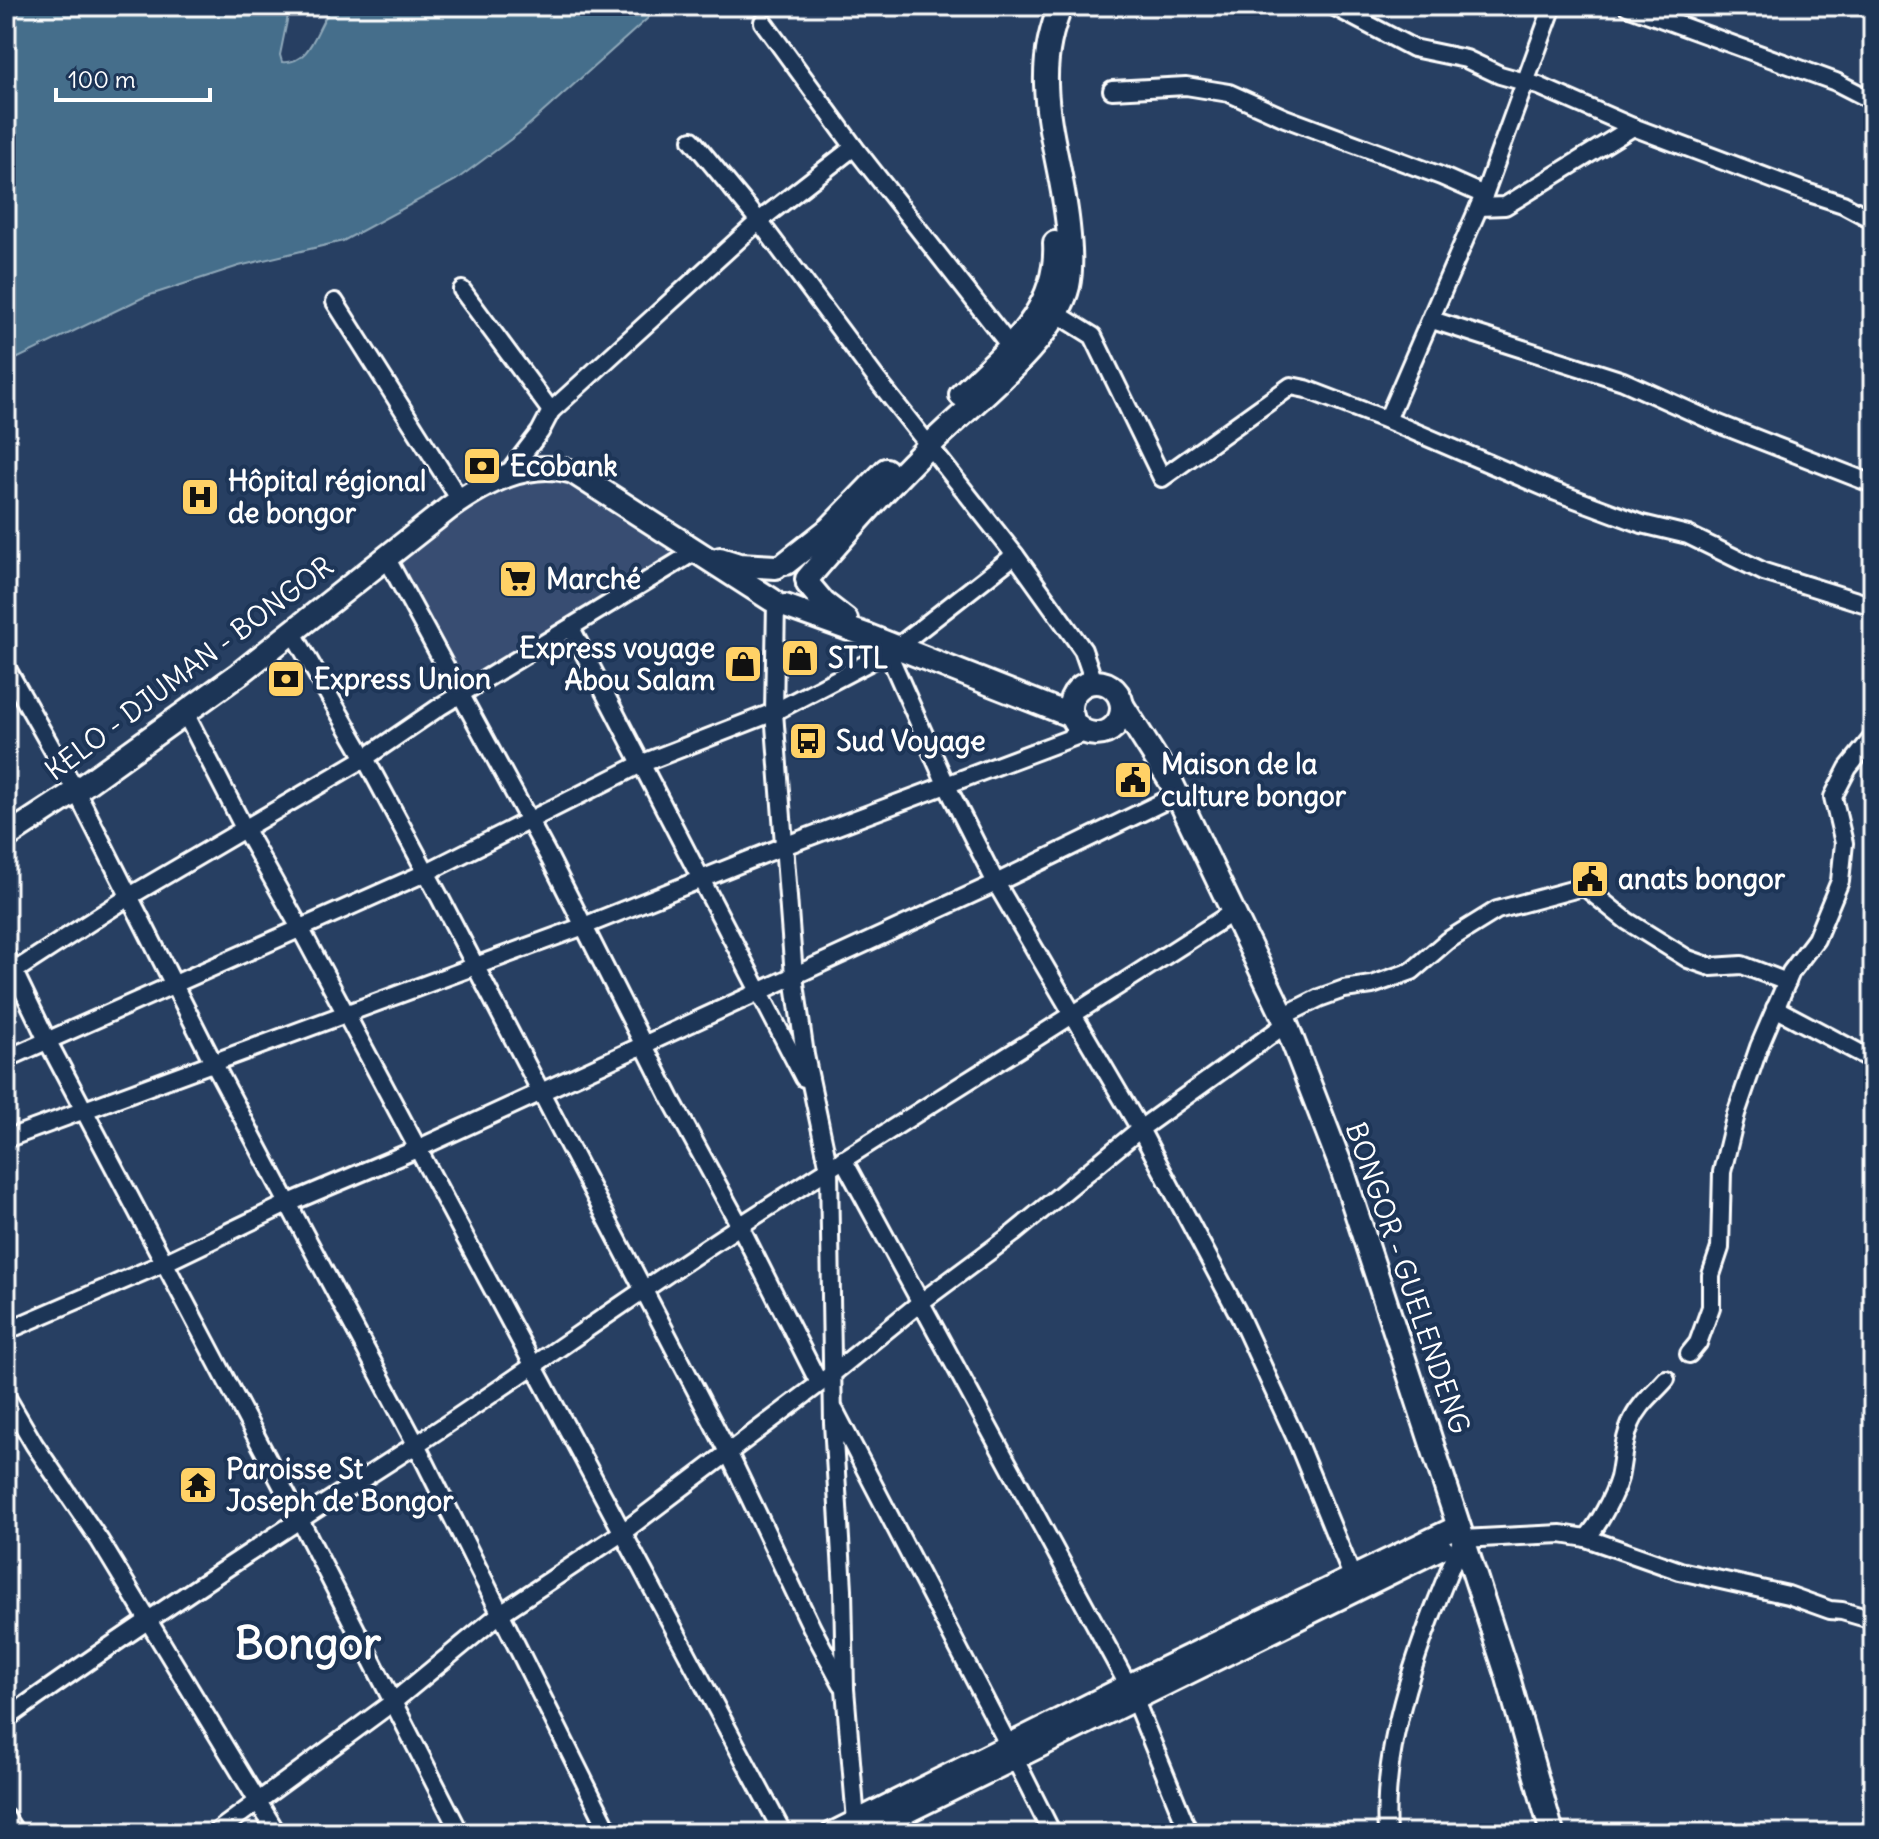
<svg xmlns="http://www.w3.org/2000/svg" width="1879" height="1839" font-family="Delius,sans-serif">
  <rect width="100%" height="100%" fill="#273f62"/>
  <filter id="ink" filterUnits="userSpaceOnUse"><feTurbulence type="fractalNoise" baseFrequency=".0125" numOctaves="2"/><feDisplacementMap in="SourceGraphic" scale="16" xChannelSelector="R" yChannelSelector="G"/><feConvolveMatrix kernelMatrix="1 2 1 2 8 2 1 2 1" color-interpolation-filters="sRGB"/></filter>
  <g filter="url(#ink)">
    <path fill="#374e72" d="M 565,476 L 689,561 L 459,705 L 386,570 L 477,498 L 518,480 Z"/>
    <path fill="#446e8b" stroke="#8fa8b9" stroke-width="2" d="M 6,6 L 290,6 L 280,55 L 282,62 C 313,65 316,24 333,6 L 658,6 L 648,18 L 522,131 L 456,180 L 343,241 L 239,266 L 144,297 L 6,364 Z"/>
    <g fill="none" stroke-linecap="round" stroke-linejoin="round">
      <g stroke="#fff" stroke-width="22">
        <g id="minor">
          <path d="M 1333,6 L 1413,48 L 1466,59 L 1500,75 L 1539,86 L 1633,127 L 1806,192 L 1843,204 L 1873,220"/>
          <path d="M 1627,6 L 1836,82 L 1873,101"/>
          <path d="M 763,22 L 854,147 L 1010,346"/>
          <path d="M 1112,90 L 1186,86 L 1229,93 L 1285,118 L 1441,176 L 1484,195"/>
          <path d="M 692,140 L 759,221 L 878,381 L 1015,555 L 1083,650 L 1094,682"/>
          <path d="M 1479,207 L 1505,206 L 1633,127"/>
          <path d="M 462,290 L 551,411"/>
          <path d="M 335,302 L 460,500"/>
          <path d="M 1056,313 L 1093,336 L 1162,478 L 1291,386 L 1306,389 L 1387,420 L 1551,490 L 1642,524 L 1688,535 L 1764,572 L 1873,606"/>
          <path d="M 1432,320 L 1623,381 L 1719,424 L 1873,484"/>
          <path d="M 1387,420 L 1484,195 L 1553,6"/>
          <path d="M 507,475 L 540,432 L 551,411 L 759,221 L 854,147"/>
          <path d="M 386,557 L 550,859 L 671,1099 L 740,1226 L 819,1383"/>
          <path d="M 776,603 L 774,712 L 794,976 L 805,1055 L 829,1169 L 833,1423 L 843,1589 L 845,1689 L 856,1821"/>
          <path d="M 571,628 L 804,1078"/>
          <path d="M 293,633 L 365,758 L 439,896 L 728,1452 L 812,1628 L 842,1684"/>
          <path d="M 888,653 L 946,784 L 996,883 L 1140,1129 L 1239,1315 L 1297,1441 L 1352,1576"/>
          <path d="M 6,667 L 76,791 L 213,1062 L 416,1444 L 610,1833"/>
          <path d="M 185,713 L 244,828 L 300,928 L 783,1833"/>
          <path d="M 6,955 L 47,1040 L 299,1518 L 460,1833"/>
          <path d="M 7,976 L 130,896 L 365,758 L 441,706 L 696,551"/>
          <path d="M 1775,1008 L 1873,1060"/>
          <path d="M 1283,1016 L 1319,998 L 1344,989 L 1372,985 L 1412,971 L 1447,941 L 1497,910 L 1579,888 L 1586,888 L 1627,921 L 1688,959 L 1711,967 L 1742,965 L 1787,982"/>
          <path d="M 6,1059 L 425,873 L 643,763 L 774,712 L 896,648 L 1015,555"/>
          <path d="M 6,1139 L 584,926 L 784,846 L 1087,732"/>
          <path d="M 843,1159 L 1128,1685"/>
          <path d="M 6,1331 L 164,1263 L 289,1203 L 417,1149 L 996,883 L 1177,795"/>
          <path d="M 1689,1354 L 1698,1343 L 1711,1307 L 1711,1275 L 1720,1248 L 1722,1172 L 1736,1114 L 1759,1047 L 1791,972 L 1816,939 L 1840,881 L 1844,843 L 1833,797 L 1848,768 L 1873,737"/>
          <path d="M 6,1396 L 34,1444 L 100,1541 L 277,1833"/>
          <path d="M 835,1411 L 1008,1744"/>
          <path d="M 1586,1538 C 1598,1527 1614,1495 1619,1478 C 1623,1459 1623,1441 1631,1423 C 1638,1405 1654,1393 1666,1379"/>
          <path d="M 1134,1698 L 1189,1833"/>
          <path d="M 6,1719 C 140,1623 278,1533 417,1444 C 526,1373 631,1296 741,1225 C 904,1120 1070,1018 1233,912"/>
          <path d="M 1014,1757 L 1052,1833"/>
          <path d="M 6,1818 L 16,1833"/>
          <path d="M 215,1833 L 393,1702 L 501,1613 L 623,1532 L 832,1374 L 921,1302 L 1014,1233 L 1140,1129 L 1286,1024"/>
          <path d="M 1387,1833 C 1381,1733 1425,1630 1462,1539 L 1561,1534 L 1586,1538 L 1680,1571 L 1788,1595 L 1830,1610 L 1842,1611 L 1873,1620"/>
        </g>
      </g>
      <g stroke="#fff" stroke-width="26">
        <g id="major">
          <path d="M 832,1833 L 1128,1685 L 1458,1526"/>
          <path d="M 865,1833 L 1442,1548"/>
        </g>
      </g>
      <g stroke="#fff" stroke-width="28">
        <g id="highway">
          <path d="M 961,395 C 1005,351 1059,312 1055,243"/>
          <path d="M 720,559 L 739,565 L 776,567"/>
          <path d="M 786,563 L 829,529 L 886,470"/>
          <path d="M 807,579 C 846,533 887,487 930,445 C 970,404 1055,342 1068,286 C 1072,267 1070,245 1068,226 C 1060,147 1027,83 1061,6"/>
          <path d="M 808,584 L 824,603 L 846,620"/>
          <path d="M 785,606 L 866,635 L 1072,716"/>
          <circle cx="1096" cy="708" r="26"/>
          <path d="M 1122,705 L 1171,782 L 1283,1016 L 1342,1169 L 1507,1674 L 1552,1833"/>
          <path d="M 6,837 L 76,791 L 239,674 L 449,508 C 484,483 529,458 573,472 L 772,600"/>
        </g>
      </g>
      <use href="#minor" stroke="#1d3557" stroke-width="16"/>
      <use href="#major" stroke="#1d3557" stroke-width="20"/>
      <use href="#highway" stroke="#1d3557" stroke-width="22"/>
    </g>
  </g>
  <defs>
    <g id="bank-square" transform="scale(2)"><rect x="-9" y="-9" width="18" height="18" rx="4" fill="#ffd166" stroke="#1d3557"/><path d="M-6-4H6V4H-6ZM0-2.3a2.3 2.3 0 1 0 0 4.6a2.3 2.3 0 1 0 0-4.6Z" fill="#111"/></g>
    <g id="hospital-square" transform="scale(2)"><rect x="-9" y="-9" width="18" height="18" rx="4" fill="#ffd166" stroke="#1d3557"/><path d="M-5-5h3v3.5h4V-5h3V5h-3V1.5h-4V5h-3Z" fill="#111"/></g>
    <g id="supermarket-square" transform="scale(2)"><rect x="-9" y="-9" width="18" height="18" rx="4" fill="#ffd166" stroke="#1d3557"/><path d="M-6-5.5h2.5l.6 2H6L4.5 2H-2.5L-4.4-4H-6ZM-1.5 3.2a1.3 1.3 0 1 0 .1 0ZM3 3.2a1.3 1.3 0 1 0 .1 0Z" fill="#111"/></g>
    <g id="shop-square" transform="scale(2)"><rect x="-9" y="-9" width="18" height="18" rx="4" fill="#ffd166" stroke="#1d3557"/><path d="M-5-2.5h2.3a2.7 3.5 0 0 1 5.4 0H5L5.5 6h-11ZM-1.5-2.5h3a1.5 2.3 0 0 0-3 0Z" fill="#111"/></g>
    <g id="bus-square" transform="scale(2)"><rect x="-9" y="-9" width="18" height="18" rx="4" fill="#ffd166" stroke="#1d3557"/><path d="M-5-6H5V4H4V6H2V4H-2V6H-4V4H-5ZM-3.5-4V0h7V-4ZM-3.5 1.2v1.5H-2V1.2ZM2 1.2v1.5H3.5V1.2Z" fill="#111"/></g>
    <g id="civic-square" transform="scale(2)"><rect x="-9" y="-9" width="18" height="18" rx="4" fill="#ffd166" stroke="#1d3557"/><path d="M-.6-6.5H3V-4.5H.6V-3L4-1V1h2V6H-6V1h2V-1L-.6-3ZM-1.2 2.5V6h2.4V2.5Z" fill="#111"/></g>
    <g id="temple-square" transform="scale(2)"><rect x="-9" y="-9" width="18" height="18" rx="4" fill="#ffd166" stroke="#1d3557"/><path d="M0-6L5-2H3V0L6.5 2.5H4V6H1.5V3h-3V6H-4V2.5H-6.5L-3 0V-2H-5Z" fill="#111"/></g>
  </defs>
  <g fill-rule="evenodd">
    <use href="#bank-square" x="482" y="466"/>
    <use href="#hospital-square" x="200" y="497"/>
    <use href="#supermarket-square" x="518" y="579"/>
    <use href="#shop-square" x="800" y="658"/>
    <use href="#shop-square" x="743" y="664"/>
    <use href="#bank-square" x="286" y="679"/>
    <use href="#bus-square" x="808" y="741"/>
    <use href="#civic-square" x="1133" y="780"/>
    <use href="#civic-square" x="1590" y="879"/>
    <use href="#temple-square" x="198" y="1485"/>
  </g>
  <g text-anchor="middle" dominant-baseline="central" stroke-width="8" stroke-linejoin="round" paint-order="stroke">
    <g font-size="28" font-weight="bold" fill="#fff" stroke="#1d3557" text-anchor="start">
      <text x="510" y="466">Ecobank</text>
      <text x="228" y="481">Hôpital régional<tspan x="228" dy="32">de bongor</tspan></text>
      <text x="546" y="579">Marché</text>
      <text x="715" y="648" text-anchor="end">Express voyage<tspan x="715" dy="32">Abou Salam</tspan></text>
      <text x="828" y="658">STTL</text>
      <text x="314" y="679">Express Union</text>
      <text x="836" y="741">Sud Voyage</text>
      <text x="1161" y="764">Maison de la<tspan x="1161" dy="32">culture bongor</tspan></text>
      <text x="1618" y="879">anats bongor</text>
      <text x="226" y="1469">Paroisse St<tspan x="226" dy="32">Joseph de Bongor</tspan></text>
    </g>
    <g font-size="28" fill="#fff" stroke="#1d3557">
      <text transform="translate(189 668) rotate(-37)">KELO - DJUMAN - BONGOR</text>
      <text transform="translate(1408 1278) rotate(71)">BONGOR - GUELENDENG</text>
    </g>
    <g font-size="44" font-weight="bold" fill="#fff" stroke="#1d3557">
      <text x="308" y="1643">Bongor</text>
    </g>
  </g>
  <rect width="1879" height="1839" fill="none" stroke="#1d3557" stroke-width="32"/>
  <rect x="16" y="16" width="1847" height="1807" fill="none" stroke="#fff" stroke-width="3" filter="url(#ink)"/>
  <path d="M56 88v12h154v-12" fill="none" stroke="#ffffff" stroke-width="4"/>
  <text x="68" y="88" font-size="24" fill="#ffffff" stroke="#1d3557" stroke-width="6" paint-order="stroke">100 m</text>
</svg>
